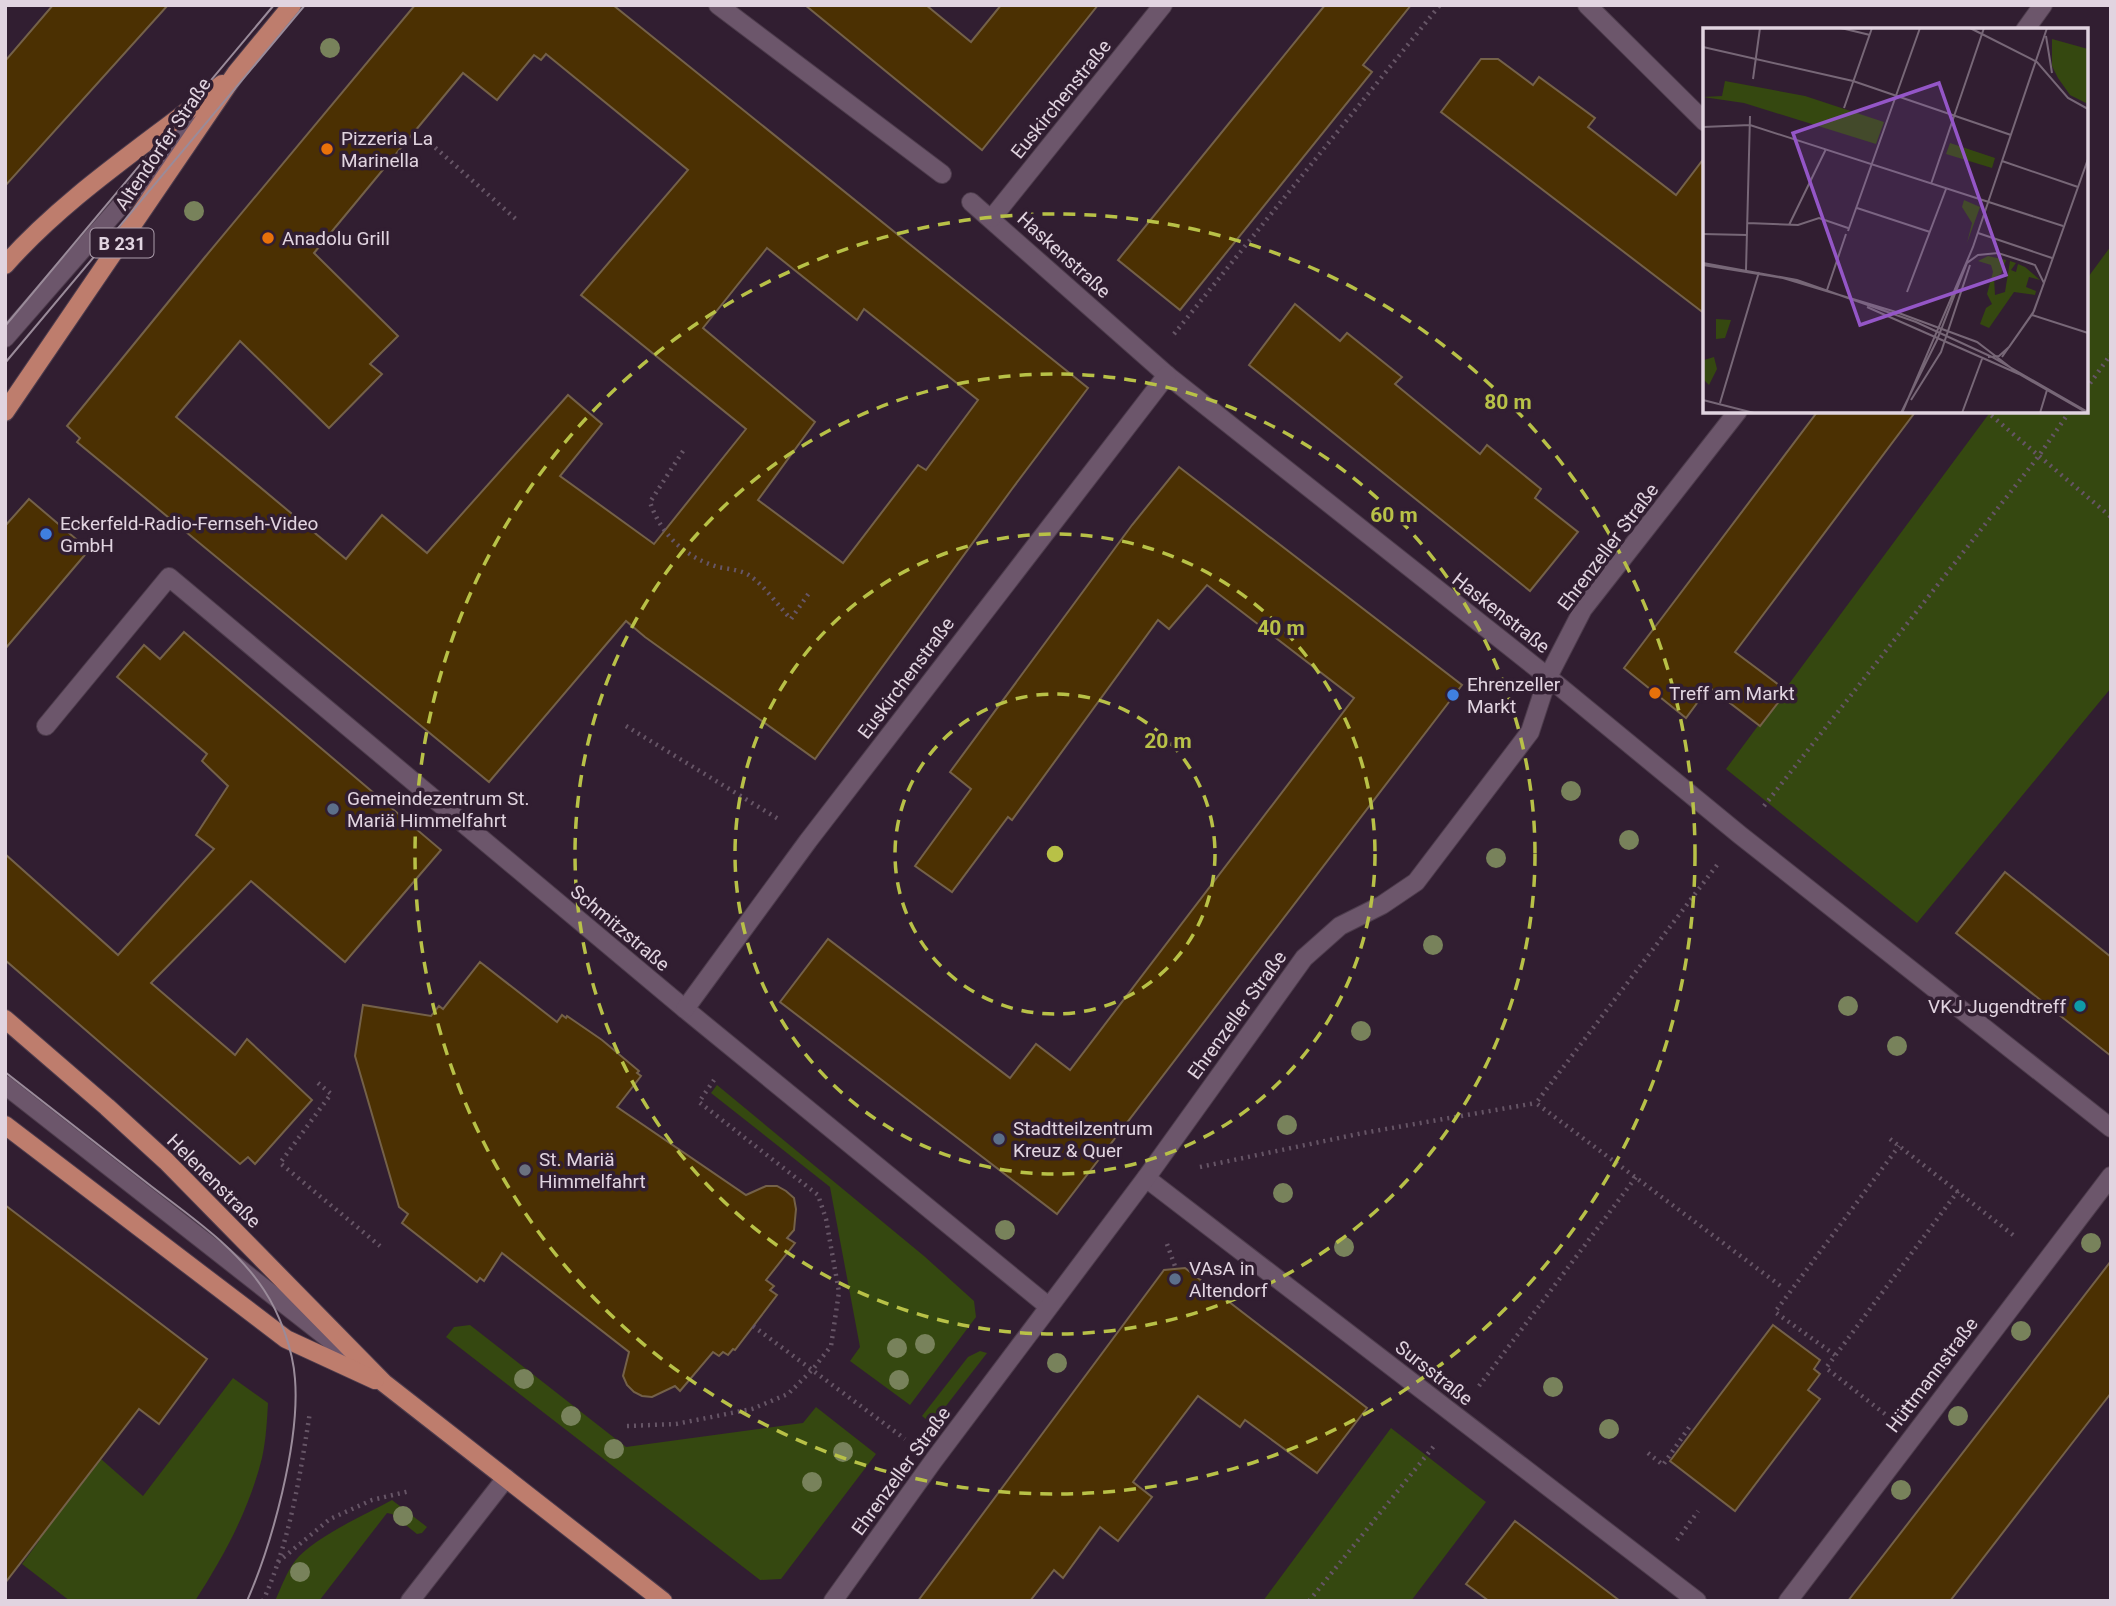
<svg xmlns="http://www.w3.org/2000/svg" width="2116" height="1606" font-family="Roboto,sans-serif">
  <rect width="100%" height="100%" fill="#311e31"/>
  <g fill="#354810">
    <path d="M 2111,246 L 2111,688 L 1917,923 L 1726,769 L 1991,411 L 2086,411 L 2086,280 Z"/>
    <path d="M 717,1085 L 924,1256 L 974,1301 L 976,1317 L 910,1405 L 850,1361 L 860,1347 L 830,1187 L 711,1093 Z"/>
    <path d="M 470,1325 L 626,1447 L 803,1423 L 816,1407 L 876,1454 L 781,1579 L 760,1580 L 446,1337 L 454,1327 Z"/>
    <path d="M 980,1351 L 987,1353 L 932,1424 L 922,1416 L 968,1357 Z"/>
    <path d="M 233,1378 L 268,1403 C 267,1421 266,1440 262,1458 C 249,1510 224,1556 195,1601 L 70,1601 L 22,1564 L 39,1541 L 19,1525 L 74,1494 L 101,1459 L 143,1496 Z"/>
    <path d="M 1391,1428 L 1486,1502 L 1411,1601 L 1263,1601 Z"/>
    <path d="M 392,1500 L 427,1527 L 422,1533 L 417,1534 L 392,1514 L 387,1513 L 319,1601 L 275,1601 C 281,1588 286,1573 295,1561 C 314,1537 365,1515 392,1500 Z"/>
  </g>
  <g fill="#4b3002" stroke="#746149" stroke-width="2" fill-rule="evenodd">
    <path d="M 53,5 L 168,5 L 5,186 L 5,61 Z"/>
    <path d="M 415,5 L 613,5 L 1088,388 L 1012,489 L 815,759 L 645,637 L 626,621 L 489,782 L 77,442 L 80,438 L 67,426 L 205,257 ZM 546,54 L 688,170 L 581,295 L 746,429 L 654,544 L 560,476 L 602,424 L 568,395 L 427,553 L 382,515 L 346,559 L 176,417 L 240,341 L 329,428 L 382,374 L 370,364 L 398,336 L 314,253 L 463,73 L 497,100 L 534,55 L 541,60 ZM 767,248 L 857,320 L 864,309 L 978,400 L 926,470 L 918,465 L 843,563 L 758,500 L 815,422 L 703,328 Z"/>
    <path d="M 805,5 L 926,5 L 971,42 L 1001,5 L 1098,5 L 982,150 Z"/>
    <path d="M 1325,5 L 1411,5 L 1363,65 L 1372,72 L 1180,310 L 1118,260 Z"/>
    <path d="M 1481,59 L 1498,59 L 1533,85 L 1539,77 L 1595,118 L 1588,127 L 1676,195 L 1705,157 L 1705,314 L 1441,112 Z"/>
    <path d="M 1295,304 L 1340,341 L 1347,333 L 1402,377 L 1395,384 L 1480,454 L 1487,445 L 1541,489 L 1535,498 L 1578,532 L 1530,591 L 1249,365 Z"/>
    <path d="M 1818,411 L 1916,411 L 1735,652 L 1787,691 L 1760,726 L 1709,687 L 1686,718 L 1624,668 Z"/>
    <path d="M 1179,467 L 1462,685 L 1057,1214 L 780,1002 L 828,939 L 1010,1078 L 1036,1044 L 1070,1070 L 1354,698 L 1207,585 L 1169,629 L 1158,620 L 1012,820 L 1008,817 L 952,892 L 915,866 L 971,789 L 950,772 L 1132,525 Z"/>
    <path d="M 29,499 L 89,550 L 5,649 L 5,526 Z"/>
    <path d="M 184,632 L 441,850 L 345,962 L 251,881 L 151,983 L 235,1055 L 247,1039 L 312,1100 L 255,1164 L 248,1157 L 240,1164 L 5,960 L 5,854 L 118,955 L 214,849 L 196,835 L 228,786 L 202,761 L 207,754 L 117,677 L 144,645 L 160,659 Z"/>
    <path d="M 2005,872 L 2111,957 L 2111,1056 L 1956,933 Z"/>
    <path d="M 480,962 L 557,1022 L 562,1015 L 566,1018 L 567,1016 L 602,1040 L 639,1071 L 637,1073 L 641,1076 L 617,1107 L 746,1195 L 766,1186 L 777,1186 L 786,1191 L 794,1198 L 796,1209 L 794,1230 L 787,1238 L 795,1243 L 766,1280 L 774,1286 L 770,1290 L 777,1295 L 735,1350 L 733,1349 L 728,1355 L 723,1352 L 719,1356 L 713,1352 L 680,1391 L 675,1386 L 652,1397 L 642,1396 L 634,1392 L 627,1385 L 623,1376 L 629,1352 L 502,1253 L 484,1281 L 480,1278 L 477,1282 L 402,1223 L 408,1214 L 399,1207 L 355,1056 L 363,1005 L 431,1016 L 439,1006 L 443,1009 Z"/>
    <path d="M 5,1205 L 207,1359 L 159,1424 L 139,1409 L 5,1583 Z"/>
    <path d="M 2111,1261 L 2111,1393 L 2038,1487 L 1950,1601 L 1848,1601 Z"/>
    <path d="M 1185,1268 L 1367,1408 L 1317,1473 L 1245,1420 L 1240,1427 L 1198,1396 L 1133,1482 L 1152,1497 L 1118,1541 L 1100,1527 L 1063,1578 L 1054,1570 L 1030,1601 L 918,1601 L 1164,1270 Z"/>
    <path d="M 1773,1325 L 1820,1360 L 1814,1369 L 1820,1374 L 1808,1390 L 1820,1399 L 1735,1511 L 1670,1461 Z"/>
    <path d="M 1515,1521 L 1620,1601 L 1489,1601 L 1466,1584 Z"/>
  </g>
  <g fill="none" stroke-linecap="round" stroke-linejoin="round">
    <g stroke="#4d3c4c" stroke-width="20">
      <g id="minor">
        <path d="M 718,5 L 942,174"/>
        <path d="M 1587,5 L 1705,122"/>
        <path d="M 2025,30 L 2043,5"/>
        <path d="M 971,202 L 1167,375 L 1548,677 L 1740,835 L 2111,1128"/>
        <path d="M 992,218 L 1163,5"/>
        <path d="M 5,338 L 204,110"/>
        <path d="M 46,726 L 169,577 L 685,1009 L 1048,1306"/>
        <path d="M 685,1009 L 808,841 L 1167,375"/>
        <path d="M 5,1085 L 343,1350"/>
        <path d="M 1146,1178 L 1697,1601"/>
        <path d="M 410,1601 L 506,1478"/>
        <path d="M 833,1601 L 934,1460 L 1146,1178 L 1304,958 L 1340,926 L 1382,905 L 1416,882 L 1530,732 L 1548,677 L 1583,609 L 1738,411"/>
        <path d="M 1788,1601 L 2111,1176"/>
      </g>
    </g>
    <g stroke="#4d3c4c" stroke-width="20">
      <g id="major">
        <path d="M 5,265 C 68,194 149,143 222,84"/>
        <path d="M 5,412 L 236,73 L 292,5"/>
        <path d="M 5,1019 L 107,1107 L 166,1161 L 384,1383 L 663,1601"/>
        <path d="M 5,1125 L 286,1339 L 375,1380"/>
      </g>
    </g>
    <g stroke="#656" stroke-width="4.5" stroke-dasharray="2 5" stroke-linecap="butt">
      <path d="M 430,143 L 518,221"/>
      <path d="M 1174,334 L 1440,5"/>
      <path d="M 2086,389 L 2111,354"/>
      <path d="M 1986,411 L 2111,517"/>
      <path d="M 683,451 L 650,502 C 661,535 685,557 718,567 C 728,569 742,570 750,576 C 764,585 779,607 791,619 L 809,593"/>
      <path d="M 626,726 L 780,820"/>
      <path d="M 1764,806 L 2038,457 L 2070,411"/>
      <path d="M 1717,865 L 1536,1103 L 1782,1287"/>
      <path d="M 318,1083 L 331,1094 L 280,1163 L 380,1246"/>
      <path d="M 1890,1139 L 2017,1238"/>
      <path d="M 1200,1167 L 1363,1133 L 1536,1103"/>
      <path d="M 1167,1244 L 1176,1269"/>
      <path d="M 753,1326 L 905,1439"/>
      <path d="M 1835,1355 L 1775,1312 L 1899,1146"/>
      <path d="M 1479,1386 L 1636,1177"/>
      <path d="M 1885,1414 L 1826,1368 L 1958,1191"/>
      <path d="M 627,1426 L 676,1424 L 752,1409 L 788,1394 L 813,1369 L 831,1346 L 839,1292 L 826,1219 L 818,1195 L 699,1102 L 714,1080"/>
      <path d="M 1648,1453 L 1663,1465 L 1690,1426"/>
      <path d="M 1677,1540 L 1698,1511"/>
      <path d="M 278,1562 L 330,1519 L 372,1500 L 410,1491"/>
      <path d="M 263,1601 C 290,1541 300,1476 310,1412"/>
      <path d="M 1309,1601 L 1434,1446"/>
    </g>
    <use href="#minor" stroke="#6c566b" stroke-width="18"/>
    <use href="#major" stroke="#be7d6d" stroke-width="18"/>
    <g stroke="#9a8b9a" stroke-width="2">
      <path d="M 5,326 L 274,5"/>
      <path d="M 5,363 L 305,5"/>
      <path d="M 5,1072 C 54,1110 103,1148 151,1186 C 191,1217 236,1247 264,1290 C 280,1314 293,1350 295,1379 C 300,1442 272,1544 247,1601"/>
    </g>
  </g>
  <g fill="#78825b">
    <circle cx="330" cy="48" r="10"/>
    <circle cx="194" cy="211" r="10"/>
    <circle cx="1571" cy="791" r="10"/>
    <circle cx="1629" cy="840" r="10"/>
    <circle cx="1496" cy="858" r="10"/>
    <circle cx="1433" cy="945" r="10"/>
    <circle cx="1848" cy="1006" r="10"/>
    <circle cx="1361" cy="1031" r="10"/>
    <circle cx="1897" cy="1046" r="10"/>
    <circle cx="1287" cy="1125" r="10"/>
    <circle cx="1283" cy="1193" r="10"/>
    <circle cx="1005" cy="1230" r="10"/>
    <circle cx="2091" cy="1243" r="10"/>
    <circle cx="1344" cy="1247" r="10"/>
    <circle cx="2021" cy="1331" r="10"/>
    <circle cx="925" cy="1344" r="10"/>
    <circle cx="897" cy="1348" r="10"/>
    <circle cx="1057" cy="1363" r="10"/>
    <circle cx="524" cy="1379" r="10"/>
    <circle cx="899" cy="1380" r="10"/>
    <circle cx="1553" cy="1387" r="10"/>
    <circle cx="571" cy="1416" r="10"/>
    <circle cx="1958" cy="1416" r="10"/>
    <circle cx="1609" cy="1429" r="10"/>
    <circle cx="614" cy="1449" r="10"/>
    <circle cx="843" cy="1452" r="10"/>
    <circle cx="812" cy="1482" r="10"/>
    <circle cx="1901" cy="1490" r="10"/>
    <circle cx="403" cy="1516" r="10"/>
    <circle cx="300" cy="1572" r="10"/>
  </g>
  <g fill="none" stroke="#b8c147" stroke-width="3.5" stroke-dasharray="12 9">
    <circle cx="1055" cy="854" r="160"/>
    <circle cx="1055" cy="854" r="320"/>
    <circle cx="1055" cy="854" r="480"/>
    <circle cx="1055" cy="854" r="640"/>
  </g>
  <g fill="#e8710a" stroke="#311e31" stroke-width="2.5">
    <circle cx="327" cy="149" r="7"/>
    <circle cx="268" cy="238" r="7"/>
    <circle cx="1655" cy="693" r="7"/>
  </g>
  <g fill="#3f7fe0" stroke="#311e31" stroke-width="2.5">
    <circle cx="46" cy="534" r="7"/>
    <circle cx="1453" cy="695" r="7"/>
  </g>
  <g fill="#5c6f8a" stroke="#311e31" stroke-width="2.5">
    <circle cx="333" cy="809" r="7"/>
    <circle cx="999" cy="1139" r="7"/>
    <circle cx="1175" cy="1279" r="7"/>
  </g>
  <circle fill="#0f9aa8" stroke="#311e31" stroke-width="2.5" cx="2080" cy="1006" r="7"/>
  <circle fill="#6b7280" stroke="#311e31" stroke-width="2.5" cx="525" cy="1170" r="7"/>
  <g text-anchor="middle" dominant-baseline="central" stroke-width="7" stroke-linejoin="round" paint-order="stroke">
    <rect fill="#311e31" stroke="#ac9dac" stroke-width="2" x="90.5" y="228.5" width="63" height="29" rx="5"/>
    <g font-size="18" font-weight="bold" fill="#e1d4e0">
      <text x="122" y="243">B 231</text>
    </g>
    <g font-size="19" fill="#e1d4e0" stroke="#311e31">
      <text transform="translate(1061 99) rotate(-51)">Euskirchenstraße</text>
      <text transform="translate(163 144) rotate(-56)">Altendorfer Straße</text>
      <text transform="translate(1064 255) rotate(42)">Haskenstraße</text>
      <text transform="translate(1608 547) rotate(-53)">Ehrenzeller Straße</text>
      <text transform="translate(1501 613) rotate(38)">Haskenstraße</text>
      <text transform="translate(906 678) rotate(-53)">Euskirchenstraße</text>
      <text transform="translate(620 928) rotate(40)">Schmitzstraße</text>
      <text transform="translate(1237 1015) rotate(-54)">Ehrenzeller Straße</text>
      <text transform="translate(214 1181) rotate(45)">Helenenstraße</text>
      <text transform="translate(1434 1373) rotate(38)">Sursstraße</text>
      <text transform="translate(1932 1375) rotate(-53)">Hüttmannstraße</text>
      <text transform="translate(901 1471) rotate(-54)">Ehrenzeller Straße</text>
    </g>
    <g font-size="19" fill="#e1d4e0" stroke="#311e31" text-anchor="start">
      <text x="341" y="138">Pizzeria La<tspan x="341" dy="22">Marinella</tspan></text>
      <text x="282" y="238">Anadolu Grill</text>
      <text x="60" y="523">Eckerfeld-Radio-Fernseh-Video<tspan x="60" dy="22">GmbH</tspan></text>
      <text x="1467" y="684">Ehrenzeller<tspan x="1467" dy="22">Markt</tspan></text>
      <text x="1669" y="693">Treff am Markt</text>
      <text x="347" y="798">Gemeindezentrum St.<tspan x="347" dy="22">Mariä Himmelfahrt</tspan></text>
      <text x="2066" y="1006" text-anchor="end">VKJ Jugendtreff</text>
      <text x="1013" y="1128">Stadtteilzentrum<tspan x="1013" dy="22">Kreuz &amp; Quer</tspan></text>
      <text x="539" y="1159">St. Mariä<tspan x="539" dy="22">Himmelfahrt</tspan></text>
      <text x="1189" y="1268">VAsA in<tspan x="1189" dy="22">Altendorf</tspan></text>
    </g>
  </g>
  <g transform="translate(1703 28)">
    <rect width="385" height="385" fill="#311e31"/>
    <path d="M 349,11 L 385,21 L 385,76 L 367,67 L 355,50 L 349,38 ZM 22,53 L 102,68 L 181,94 L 173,116 L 41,75 L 0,69 L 19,68 ZM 247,115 L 292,130 L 289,140 L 243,126 ZM 261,172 L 277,179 L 264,215 L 269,195 L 259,179 ZM 285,228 L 303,232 L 298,246 L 291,250 L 292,267 L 302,264 L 307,233 L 313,235 L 308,242 L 313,244 L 315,236 L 322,239 L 337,252 L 326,249 L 323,259 L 333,263 L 332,267 L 311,264 L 286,300 L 277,296 L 283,280 L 289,276 L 284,266 L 290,244 L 288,237 L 275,233 ZM 13,291 L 28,292 L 22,310 L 13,311 ZM 11,329 L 14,341 L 6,357 L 1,352 L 1,332 Z" fill="#354810"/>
    <path fill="none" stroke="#776777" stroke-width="2" d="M 138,0 L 167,7M 267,0 L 334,34 L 365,70 L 385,81M 343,8 L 349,45M 0,19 L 150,53 L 308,107M 50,51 L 57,0M 141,80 L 169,0M 0,99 L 47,97 L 360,198M 299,133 L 375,159M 228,156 L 281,0M 154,180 L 227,204M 44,195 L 95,197 L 116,190 L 145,200M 86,197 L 123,121M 145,203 L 217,0M 275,205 L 349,230M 0,206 L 44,207M 0,235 L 94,252 L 213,294 L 289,329 L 385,384M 0,237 L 80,250 L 193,284 L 274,314 L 316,346M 43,242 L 47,88M 124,262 L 143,206M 204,264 L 243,161M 164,279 L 316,346 L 384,385M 329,287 L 385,305M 299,329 L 331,283 L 385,131M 0,372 L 51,385M 208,372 L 238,324 L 267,237M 17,375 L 56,244M 198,385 L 234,312 L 264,235 L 275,227 L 295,225 L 332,237 L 341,255 L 330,285 L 306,319 L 296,328 L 285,329M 199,385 L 270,219 L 344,0M 259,385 L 279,331M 337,385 L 344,362"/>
    <path fill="#9456c7" fill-opacity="0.15" stroke="#9456c7" stroke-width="3.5" d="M 236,55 L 303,247 L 157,297 L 90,105 Z"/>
    <rect width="385" height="385" fill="none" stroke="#e1d4e0" stroke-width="3.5"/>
  </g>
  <circle cx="1055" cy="854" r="10" fill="#b8c147" stroke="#311e31" stroke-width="3.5"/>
  <g font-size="21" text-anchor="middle" font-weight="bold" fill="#b8c147" stroke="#311e31" stroke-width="7" stroke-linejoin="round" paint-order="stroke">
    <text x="1508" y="409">80 m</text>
    <text x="1394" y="522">60 m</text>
    <text x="1281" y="635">40 m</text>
    <text x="1168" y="748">20 m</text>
  </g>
  <rect width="2116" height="1606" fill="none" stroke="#e1d4e0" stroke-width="14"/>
</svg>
